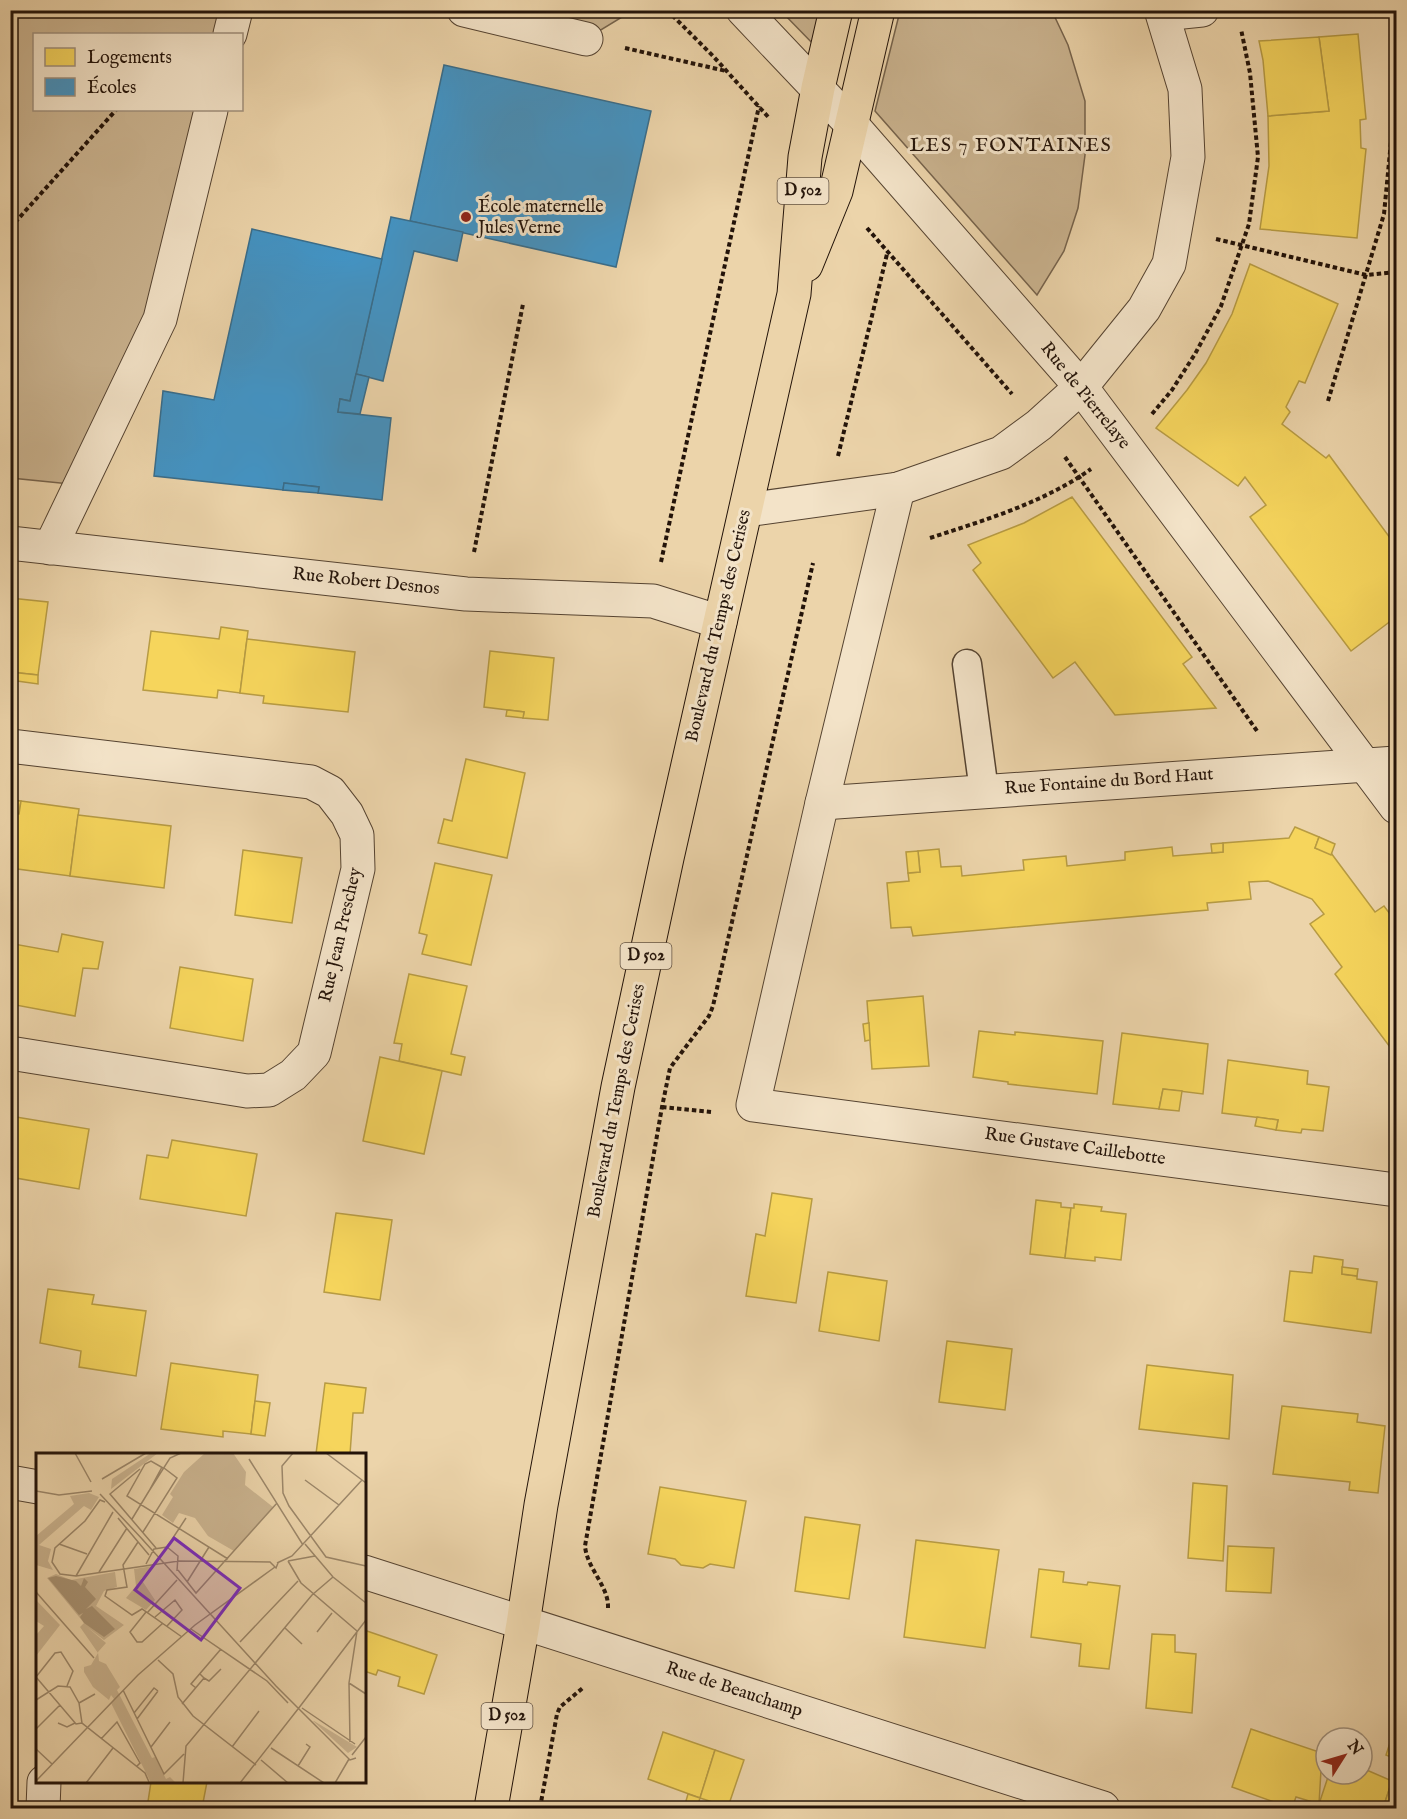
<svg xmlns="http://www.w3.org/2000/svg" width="1407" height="1819" font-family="'IM FELL English',serif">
  <rect width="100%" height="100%" fill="#ecd4aa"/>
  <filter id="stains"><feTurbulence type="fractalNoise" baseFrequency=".00333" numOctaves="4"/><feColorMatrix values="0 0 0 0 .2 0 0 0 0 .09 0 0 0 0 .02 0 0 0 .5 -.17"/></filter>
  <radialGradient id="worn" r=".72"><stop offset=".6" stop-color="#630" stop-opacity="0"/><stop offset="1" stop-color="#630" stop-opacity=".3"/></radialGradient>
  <g fill="#cab38f" stroke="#76634c" stroke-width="1.5">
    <path d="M 11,11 L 236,11 L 230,34 L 34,34 L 34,110 L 210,110 L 148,343 L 80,485 L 11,478 Z"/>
    <path d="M 464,11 L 632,11 L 586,39 Z"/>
    <path d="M 781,11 L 826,11 L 818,49 Z"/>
    <path d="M 900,11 L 1052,11 L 1068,45 L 1085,101 L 1085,155 L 1078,208 L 1064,251 L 1037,295 L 875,111 Z"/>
  </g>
  <g fill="#f6d55c" stroke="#b79b43" stroke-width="1.5">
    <path d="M 1358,34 L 1366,119 L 1360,120 L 1361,148 L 1366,149 L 1357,238 L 1260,229 L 1269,166 L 1268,116 L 1329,111 L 1319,37 Z"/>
    <path d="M 1319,37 L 1329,111 L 1268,116 L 1263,60 L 1259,41 Z"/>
    <path d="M 1250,264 L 1338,304 L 1305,383 L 1299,381 L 1286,407 L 1290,412 L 1282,424 L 1326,458 L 1329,455 L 1396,546 L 1396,617 L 1351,651 L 1250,517 L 1266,505 L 1245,477 L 1238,486 L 1156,428 L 1187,390 L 1206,363 L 1232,314 Z"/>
    <path d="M 1072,497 L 1192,657 L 1183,664 L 1216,708 L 1115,715 L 1075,662 L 1053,678 L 973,570 L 981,563 L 968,545 L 1024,523 Z"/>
    <path d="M 10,598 L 48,602 L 38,675 L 10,672 Z"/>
    <path d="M 221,627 L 248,631 L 240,693 L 218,690 L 217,698 L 143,690 L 151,631 L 219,639 Z"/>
    <path d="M 247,639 L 355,652 L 348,712 L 263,703 L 264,696 L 240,693 Z"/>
    <path d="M 490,651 L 554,658 L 548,720 L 523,718 L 524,712 L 484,707 Z"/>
    <path d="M 10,672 L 38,675 L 38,684 L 10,680 Z"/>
    <path d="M 507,710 L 524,712 L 523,718 L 506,716 Z"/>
    <path d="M 466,759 L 525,773 L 507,858 L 438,843 L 444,819 L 452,821 Z"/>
    <path d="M 10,800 L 21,801 L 19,814 L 10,813 Z"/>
    <path d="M 21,801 L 79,809 L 70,876 L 10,868 L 10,813 L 19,814 Z"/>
    <path d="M 78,815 L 171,826 L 164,888 L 70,876 Z"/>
    <path d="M 1295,827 L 1319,837 L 1315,848 L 1331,853 L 1375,912 L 1384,906 L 1396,922 L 1396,927 L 1390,932 L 1396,940 L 1395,954 L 1396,956 L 1396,1055 L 1335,974 L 1342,967 L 1310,924 L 1324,914 L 1312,899 L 1268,881 L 1249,882 L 1251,899 L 1207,903 L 1208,910 L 913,936 L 911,927 L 891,928 L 887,883 L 909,881 L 908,873 L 920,872 L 918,851 L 939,849 L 941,867 L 961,866 L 962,876 L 1024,870 L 1023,860 L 1066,856 L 1067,866 L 1125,860 L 1125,852 L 1172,847 L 1173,856 L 1223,852 L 1223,843 L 1289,838 Z"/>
    <path d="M 1319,837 L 1335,844 L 1331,855 L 1315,848 Z"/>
    <path d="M 1223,843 L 1223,852 L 1212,853 L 1211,844 Z"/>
    <path d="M 243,850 L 302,858 L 292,923 L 235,915 Z"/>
    <path d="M 918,851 L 920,872 L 908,873 L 906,852 Z"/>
    <path d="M 435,863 L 492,875 L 471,965 L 422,954 L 427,935 L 419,933 Z"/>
    <path d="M 62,934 L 103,942 L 98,969 L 83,968 L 75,1016 L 10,1004 L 10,948 L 13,948 L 14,944 L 58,952 Z"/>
    <path d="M 180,967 L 253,979 L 243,1041 L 170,1028 Z"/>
    <path d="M 409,974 L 467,986 L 451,1054 L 465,1057 L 461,1075 L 399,1061 L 402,1044 L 394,1043 Z"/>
    <path d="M 923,996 L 929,1066 L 872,1069 L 867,1001 Z"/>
    <path d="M 869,1023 L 870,1040 L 865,1041 L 863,1024 Z"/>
    <path d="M 979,1031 L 1015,1035 L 1015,1032 L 1103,1041 L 1097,1094 L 1008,1084 L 1008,1082 L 973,1077 Z"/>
    <path d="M 1122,1033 L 1208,1044 L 1203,1094 L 1163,1089 L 1159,1109 L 1113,1104 Z"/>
    <path d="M 380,1057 L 442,1071 L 424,1154 L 363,1141 Z"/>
    <path d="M 1228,1060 L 1308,1071 L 1307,1084 L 1329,1087 L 1323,1131 L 1302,1129 L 1301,1133 L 1276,1130 L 1278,1120 L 1222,1113 Z"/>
    <path d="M 1163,1089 L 1182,1091 L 1179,1111 L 1159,1109 Z"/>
    <path d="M 10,1116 L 89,1129 L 79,1189 L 10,1177 Z"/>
    <path d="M 1257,1117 L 1278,1120 L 1276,1130 L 1255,1126 Z"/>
    <path d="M 172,1140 L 257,1154 L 246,1216 L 140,1199 L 147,1155 L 168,1158 Z"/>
    <path d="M 772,1193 L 812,1199 L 796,1303 L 746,1296 L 756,1234 L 765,1236 Z"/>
    <path d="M 1036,1200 L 1061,1203 L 1061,1207 L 1071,1208 L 1065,1258 L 1030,1254 Z"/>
    <path d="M 1074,1204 L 1102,1207 L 1101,1211 L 1126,1214 L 1121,1260 L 1095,1257 L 1095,1261 L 1065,1258 L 1071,1208 L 1074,1208 Z"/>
    <path d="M 336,1213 L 392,1220 L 380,1300 L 324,1292 Z"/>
    <path d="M 1314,1256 L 1343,1260 L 1342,1274 L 1357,1276 L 1357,1279 L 1377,1282 L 1371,1333 L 1284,1321 L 1290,1271 L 1312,1273 Z"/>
    <path d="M 1342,1267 L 1358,1269 L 1357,1276 L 1342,1274 Z"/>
    <path d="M 828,1272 L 887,1281 L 879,1341 L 819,1331 Z"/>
    <path d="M 48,1289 L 94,1295 L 92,1304 L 146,1311 L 136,1376 L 79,1367 L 81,1351 L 40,1343 Z"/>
    <path d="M 947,1341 L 1012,1349 L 1005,1410 L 939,1402 Z"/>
    <path d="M 171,1363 L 258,1375 L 251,1434 L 223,1431 L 223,1437 L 161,1429 Z"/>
    <path d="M 1147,1365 L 1233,1375 L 1229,1439 L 1139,1429 Z"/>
    <path d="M 325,1383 L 366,1388 L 363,1413 L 353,1413 L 350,1454 L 316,1454 Z"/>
    <path d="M 255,1401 L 270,1403 L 265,1436 L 251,1434 Z"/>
    <path d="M 1282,1406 L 1358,1414 L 1357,1422 L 1385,1426 L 1378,1493 L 1349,1490 L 1350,1482 L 1273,1474 Z"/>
    <path d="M 1193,1483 L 1227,1486 L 1223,1561 L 1188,1558 Z"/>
    <path d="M 660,1487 L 746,1501 L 734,1568 L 710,1564 L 703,1568 L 681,1565 L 675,1559 L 648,1554 Z"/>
    <path d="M 805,1517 L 860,1525 L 849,1599 L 795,1591 Z"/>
    <path d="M 916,1540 L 999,1550 L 985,1648 L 904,1637 Z"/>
    <path d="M 1228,1546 L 1274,1548 L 1271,1593 L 1226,1591 Z"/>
    <path d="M 1039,1569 L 1064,1572 L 1063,1582 L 1087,1585 L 1088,1582 L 1120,1586 L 1109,1669 L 1079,1666 L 1081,1644 L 1031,1637 Z"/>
    <path d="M 364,1630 L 437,1655 L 424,1694 L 398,1686 L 400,1677 L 378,1670 L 376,1675 L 364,1671 Z"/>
    <path d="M 1152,1634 L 1175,1635 L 1175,1652 L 1196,1654 L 1192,1713 L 1146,1708 Z"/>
    <path d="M 1396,1724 L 1396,1759 L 1386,1755 Z"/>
    <path d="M 1251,1729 L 1322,1753 L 1319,1804 L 1296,1797 L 1292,1808 L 1291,1808 L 1232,1787 Z"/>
    <path d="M 663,1732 L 715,1750 L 700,1798 L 648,1779 Z"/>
    <path d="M 715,1750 L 744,1760 L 728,1807 L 700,1798 Z"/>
    <path d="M 1362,1768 L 1392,1781 L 1383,1808 L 1332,1808 L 1319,1804 L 1329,1774 L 1362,1774 Z"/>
    <path d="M 1392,1781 L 1396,1782 L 1396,1808 L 1383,1808 Z"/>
    <path d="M 151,1782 L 207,1782 L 202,1808 L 147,1808 Z"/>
    <path d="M 688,1794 L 700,1798 L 697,1808 L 684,1808 Z"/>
  </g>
  <g fill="#4393c3" stroke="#396d8b" stroke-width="1.5">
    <path d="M 444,65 L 651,111 L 616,267 L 410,221 Z"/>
    <path d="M 391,217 L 463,232 L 457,261 L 414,251 L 383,381 L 356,374 Z"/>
    <path d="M 252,229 L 382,259 L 350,401 L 340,399 L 338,412 L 391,418 L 382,500 L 318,493 L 319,487 L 284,483 L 283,490 L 154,476 L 163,391 L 214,400 Z"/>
    <path d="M 356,374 L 369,377 L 360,414 L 338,412 L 340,399 L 350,401 Z"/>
    <path d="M 284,483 L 319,487 L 318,493 L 283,490 Z"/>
  </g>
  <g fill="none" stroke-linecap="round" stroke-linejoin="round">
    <g stroke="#554331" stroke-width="31">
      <path id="service" d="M 967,664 L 984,791"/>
    </g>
    <g stroke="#554331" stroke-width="35">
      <g id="pedestrian">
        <path d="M 464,10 L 586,39"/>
        <path d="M 230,34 L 236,10"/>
        <path d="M 50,548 L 160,319 L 211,110"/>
      </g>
    </g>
    <g stroke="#554331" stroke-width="35">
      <g id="minor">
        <path d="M 743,10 L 852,125 L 1081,387 L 1396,807"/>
        <path d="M 1163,14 L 1202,10"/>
        <path d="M 898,489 L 822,803 L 753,1105 L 1396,1190"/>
        <path d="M 746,510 L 898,489 L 1001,453 L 1039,425 L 1081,387 L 1144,309 L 1169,264 L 1188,157 L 1185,89 L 1161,10"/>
        <path d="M 10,543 L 466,594 L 653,601 L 720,622"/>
        <path d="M 10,746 L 311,782 L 330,792 L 347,814 L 357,835 L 358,869 L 314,1053 L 293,1075 L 269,1090 L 247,1091 L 10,1053"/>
        <path d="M 822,803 L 1396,763"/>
        <path d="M 10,1482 L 38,1487"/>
        <path d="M 364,1572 L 1103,1808"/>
        <path d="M 43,1808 L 44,1782"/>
      </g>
    </g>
    <g stroke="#231309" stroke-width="35">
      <g id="primary">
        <path d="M 806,265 L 836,191 L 878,10"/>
        <path d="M 491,1808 L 523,1624 L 541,1505 L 618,1087 L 667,858 L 794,294 L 805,157 L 818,88 L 836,10"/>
      </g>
    </g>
    <g stroke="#231309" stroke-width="4" stroke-dasharray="4.5 3" stroke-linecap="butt">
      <path d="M 667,10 L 713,56 L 770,119"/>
      <path d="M 1391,10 L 1396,86"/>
      <path d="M 625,48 L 726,71"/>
      <path d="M 10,228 L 116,110"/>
      <path d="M 867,228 L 1012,394"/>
      <path d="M 1216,239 L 1366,275 L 1396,272"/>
      <path d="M 1328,401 L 1384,214 L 1396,90"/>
      <path d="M 1152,414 L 1172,390 L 1195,354 L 1221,306 L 1249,224 L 1258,157 L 1250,73 L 1241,29"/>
      <path d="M 838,456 L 887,254"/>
      <path d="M 1065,457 L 1257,731"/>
      <path d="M 930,538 C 985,520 1043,503 1091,469"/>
      <path d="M 474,552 L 523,304"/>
      <path d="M 661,562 L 759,106"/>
      <path d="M 662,1107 L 711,1112"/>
      <path d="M 608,1608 C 609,1586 587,1569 585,1546 L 662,1107 L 670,1068 L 709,1016 L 713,1006 L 813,563"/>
      <path d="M 540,1808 L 557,1714 L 560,1707 L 584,1687"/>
    </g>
    <use href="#service" stroke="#f3e3c8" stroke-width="28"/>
    <use href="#pedestrian" stroke="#f3e3c8" stroke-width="33"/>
    <use href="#minor" stroke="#f3e3c8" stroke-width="33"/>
    <use href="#primary" stroke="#ecd4aa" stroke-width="33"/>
  </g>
  <circle fill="#8f2418" stroke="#f3e3c8" stroke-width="2" cx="466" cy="217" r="6"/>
  <g text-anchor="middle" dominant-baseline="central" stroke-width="6" stroke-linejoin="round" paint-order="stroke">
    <g fill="#f3e3c8" stroke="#615142" stroke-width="1.5">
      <rect x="777.5" y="178" width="51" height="26" rx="4.5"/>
      <rect x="620.5" y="943" width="51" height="26" rx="4.5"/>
      <rect x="481.5" y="1703" width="51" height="26" rx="4.5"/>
    </g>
    <g font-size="16" font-weight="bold" fill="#231309">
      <text x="803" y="191">D 502</text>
      <text x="646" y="956">D 502</text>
      <text x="507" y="1716">D 502</text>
    </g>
    <g font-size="18" fill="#231309" stroke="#f3e3c8" text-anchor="start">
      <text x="478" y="207">École maternelle<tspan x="478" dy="21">Jules Verne</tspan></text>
    </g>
    <g font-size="18" fill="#231309" stroke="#f3e3c8">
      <text transform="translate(1085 396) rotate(51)">Rue de Pierrelaye</text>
      <text transform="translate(366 582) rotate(6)">Rue Robert Desnos</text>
      <text transform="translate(719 626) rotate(-77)">Boulevard du Temps des Cerises</text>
      <text transform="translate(1109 782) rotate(-4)">Rue Fontaine du Bord Haut</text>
      <text transform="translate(341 935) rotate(-77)">Rue Jean Preschey</text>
      <text transform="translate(617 1101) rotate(-79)">Boulevard du Temps des Cerises</text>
      <text transform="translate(1075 1147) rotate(8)">Rue Gustave Caillebotte</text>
      <text transform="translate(734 1690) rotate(18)">Rue de Beauchamp</text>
    </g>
    <g font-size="20" letter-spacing="1.5" fill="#231309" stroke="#f3e3c8">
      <text x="1011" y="145">LES 7 FONTAINES</text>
    </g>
  </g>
  <g transform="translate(36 1453)">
    <rect width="330" height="330" fill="#ecd4aa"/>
    <path d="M 115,0 L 122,0 L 75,36 L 76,26 ZM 169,0 L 197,0 L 210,19 L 209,32 L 237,54 L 198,98 L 172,83 L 159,65 L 143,60 L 137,70 L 126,62 L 137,44 L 134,41 L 148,19 ZM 53,40 L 63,44 L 55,57 L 48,53 L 3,92 L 15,96 L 12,108 L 17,117 L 0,112 L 0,83 L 38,51 L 34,43 ZM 117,113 L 105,126 L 119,147 L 110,157 L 90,145 L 100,133 L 98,116 ZM 79,119 L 81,134 L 68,138 L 60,153 L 88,172 L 68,187 L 51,174 L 70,190 L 62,199 L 63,208 L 70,211 L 84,234 L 81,237 L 116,305 L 119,304 L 130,326 L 134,324 L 140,330 L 115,330 L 75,250 L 78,246 L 75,242 L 73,247 L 57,234 L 48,219 L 48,214 L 55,212 L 62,200 L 44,174 L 48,170 L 11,125 L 20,121 L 35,127 ZM 0,147 L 24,172 L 0,203 L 0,182 L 8,173 L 0,168 ZM 277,268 L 278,268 L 321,294 L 312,300 Z" fill="#cab38f"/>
    <path d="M 20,123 L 40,128 L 45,133 L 48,125 L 52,129 L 49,134 L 60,146 L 50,156 L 56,153 L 79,176 L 68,184 L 48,170 L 44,164 L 47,160 L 43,162 L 12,125 Z" fill="#a89273"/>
    <path fill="none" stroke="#9c876a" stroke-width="1.5" d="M 39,0 L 55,29M 257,0 L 246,13 L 247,40 L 253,53 L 290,104 L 330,113M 290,0 L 330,30M 213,6 L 267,92M 126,14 L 113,38 L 134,5 L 145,0M 127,15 L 115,8 L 109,11 L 91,43 L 192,106M 104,16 L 74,41 L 120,95M 66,26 L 110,0M 269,27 L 303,52M 0,38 L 23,42 L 56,38M 64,41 L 108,88M 69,49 L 64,47 L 49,68 L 19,95 L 16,109 L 24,121 L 40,123 L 143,108 L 234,109 L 240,115 L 242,110M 82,65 L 113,102M 96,66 L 113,38M 107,79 L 141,25 L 128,15M 106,86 L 240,233 L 314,307 L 320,305M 102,89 L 87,112 L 91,134 L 71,137 L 69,143 L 96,162 L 106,156 L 146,184M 23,91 L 51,101M 269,91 L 297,124 L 330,150M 131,94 L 150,65M 252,108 L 265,130 L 321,178 L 313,230 L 314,289M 252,108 L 279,103M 241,110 L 256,103 L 326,27M 110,111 L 118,96 L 131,94 L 142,103 L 141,118M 142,117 L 160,140 L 241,50M 63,119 L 91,75M 40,123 L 77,59M 151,129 L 173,94M 0,139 L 58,205M 110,159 L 94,179 L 101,189 L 106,189 L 127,170M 111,160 L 141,127M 119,164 L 139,147 L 146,157 L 131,173M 249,175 L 266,191M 155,176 L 231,228 L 252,250M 281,179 L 296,160M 204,189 L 262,128M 122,207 L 137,221 L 142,244 L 157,263 L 220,312M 0,224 L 19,200 L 25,199 L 37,218 L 31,233M 0,224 L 40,271 L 46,270M 168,225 L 173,228 L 185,216M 313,230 L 330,241M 160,235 L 155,231 L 185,196M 87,237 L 128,321 L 148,301M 0,247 L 22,233 L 34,234 L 43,250 L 46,270 L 109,320 L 113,329M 43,250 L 59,241M 146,251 L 168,225 L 164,221M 266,255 L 319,291M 262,256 L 330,167M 98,260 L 118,235 L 122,238M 101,266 L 122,238M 22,270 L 31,274 L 39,270M 0,276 L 24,252M 65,286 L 81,269 L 104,310 L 101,313M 115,294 L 134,269M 196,294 L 223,258M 235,295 L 288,330M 0,296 L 16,311M 316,302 L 330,284M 225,307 L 252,330M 262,313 L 274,294 L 270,291M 0,328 L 102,222 L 159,172 L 239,114M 50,330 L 77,295M 147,330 L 150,293 L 276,142 L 297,124M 204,330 L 262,256M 299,330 L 313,306"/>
    <path fill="#7b2cbf" fill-opacity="0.15" stroke="#7b2cbf" stroke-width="3" d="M 138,85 L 204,135 L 165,187 L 99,137 Z"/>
    <rect width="330" height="330" fill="none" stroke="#231309" stroke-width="3"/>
  </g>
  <rect width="1407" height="1819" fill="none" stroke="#ecd4aa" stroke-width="36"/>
  <rect x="12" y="12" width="1383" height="1795" fill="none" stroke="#231309" stroke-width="3"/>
  <rect x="18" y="18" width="1371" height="1783" fill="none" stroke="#231309" stroke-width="1.5"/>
  <rect x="33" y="33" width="210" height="78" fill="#f3e3c8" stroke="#a0907c" stroke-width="1.5"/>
  <rect x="45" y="48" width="30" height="18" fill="#f6d55c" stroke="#a0907c" stroke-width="1.5"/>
  <text x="87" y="63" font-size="18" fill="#231309">Logements</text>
  <rect x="45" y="78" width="30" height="18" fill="#4393c3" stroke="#a0907c" stroke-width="1.5"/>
  <text x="87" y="93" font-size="18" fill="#231309">Écoles</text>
  <g transform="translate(1344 1756) rotate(53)"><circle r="28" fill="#f3e3c8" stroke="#a0907c" stroke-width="1.5"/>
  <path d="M0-4.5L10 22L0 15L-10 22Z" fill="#8f2418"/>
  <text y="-9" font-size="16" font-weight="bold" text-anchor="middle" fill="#231309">N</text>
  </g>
  <rect width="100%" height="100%" filter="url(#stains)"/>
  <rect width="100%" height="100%" fill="url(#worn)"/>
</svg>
